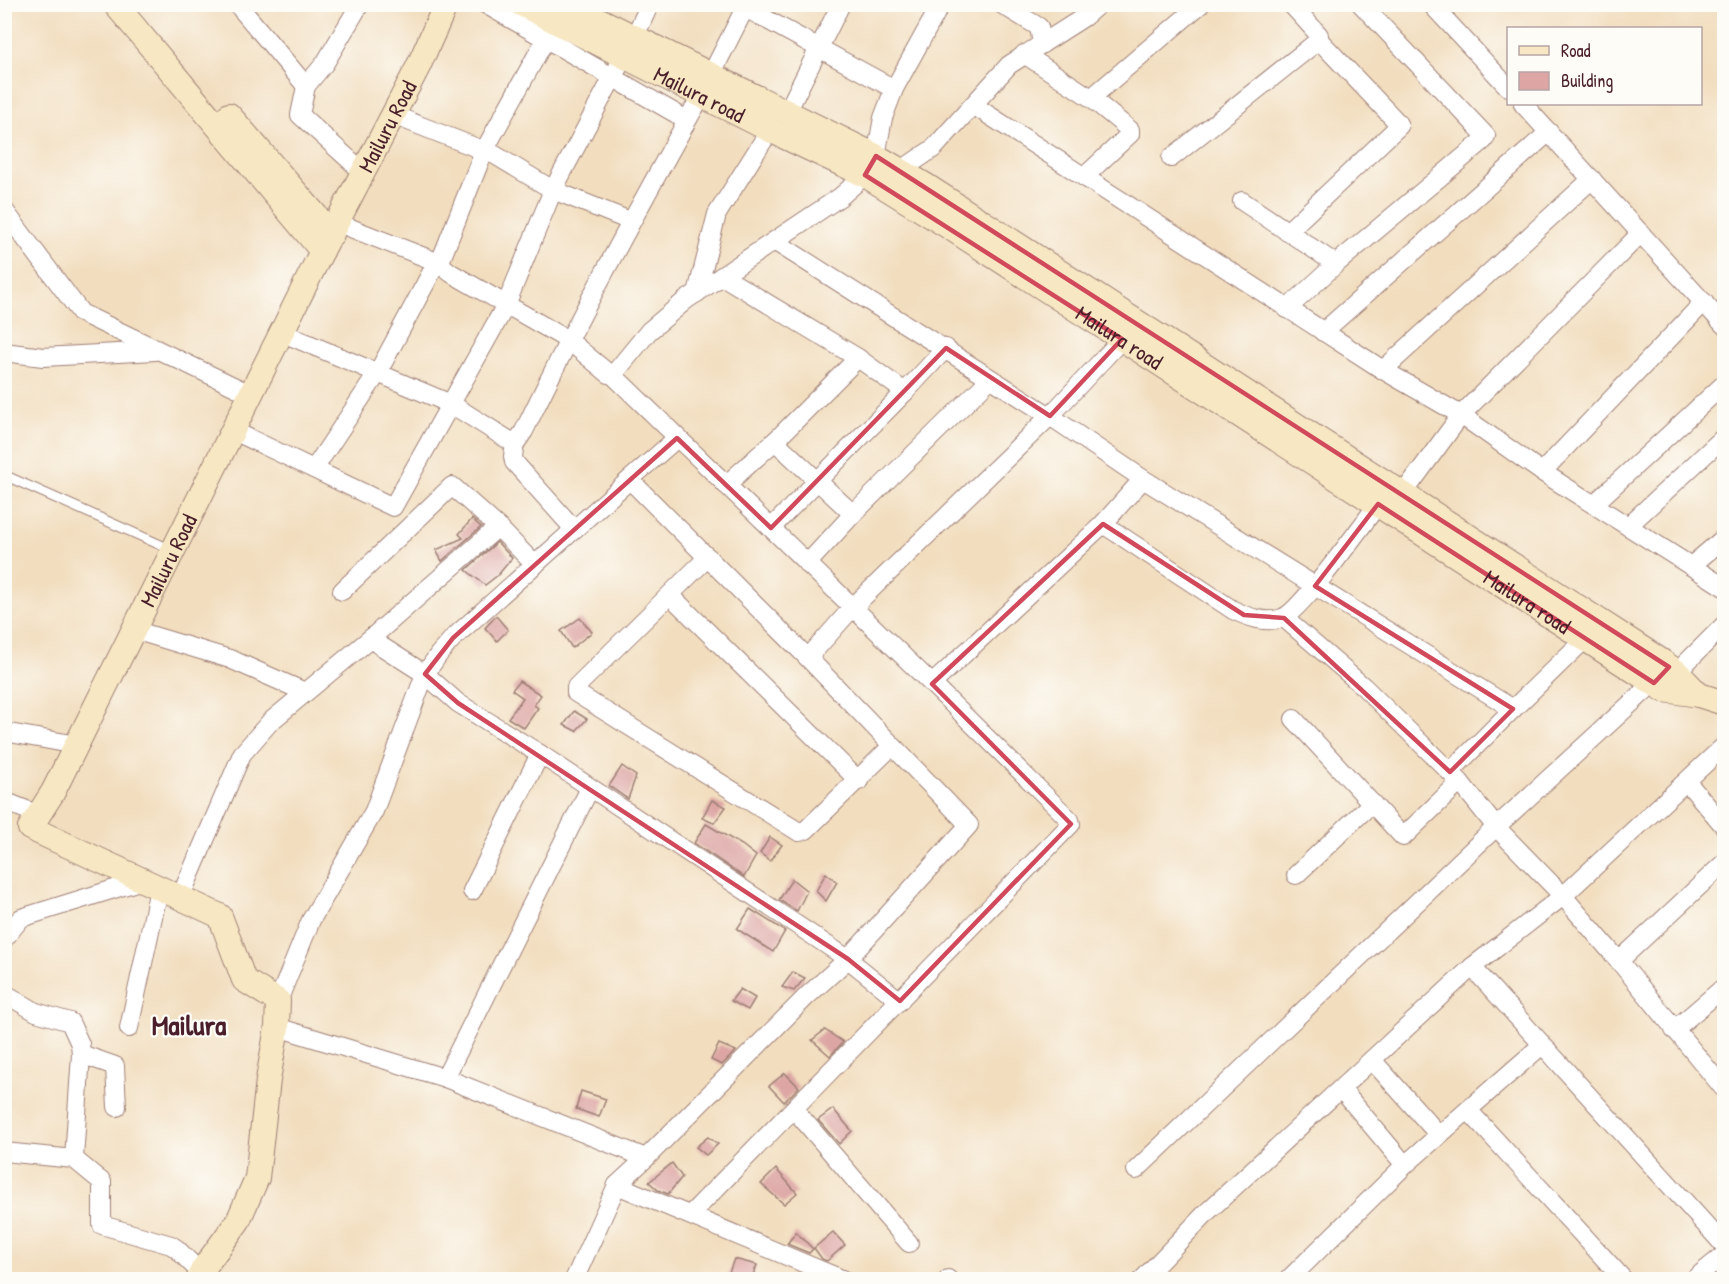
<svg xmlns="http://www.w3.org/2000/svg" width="1729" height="1284" font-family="'Patrick Hand',sans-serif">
  <rect width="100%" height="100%" fill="#fdfcf7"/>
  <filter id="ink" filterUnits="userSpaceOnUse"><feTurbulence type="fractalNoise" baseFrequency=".0167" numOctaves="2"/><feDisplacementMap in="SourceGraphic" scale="12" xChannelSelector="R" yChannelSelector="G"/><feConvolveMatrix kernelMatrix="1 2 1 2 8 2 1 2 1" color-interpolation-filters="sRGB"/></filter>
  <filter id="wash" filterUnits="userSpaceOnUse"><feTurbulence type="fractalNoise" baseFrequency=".008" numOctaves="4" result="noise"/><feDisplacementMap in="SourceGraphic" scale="24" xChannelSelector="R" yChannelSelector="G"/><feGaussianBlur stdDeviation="1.35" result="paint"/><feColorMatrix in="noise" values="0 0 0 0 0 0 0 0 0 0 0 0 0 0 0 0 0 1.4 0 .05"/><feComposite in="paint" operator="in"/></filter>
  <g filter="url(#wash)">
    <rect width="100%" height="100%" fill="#f2debf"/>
    <g id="blocks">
      <g fill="#dda6a4">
        <path d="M 472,519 L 481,527 L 442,561 L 436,550 L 463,538 L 459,534 Z"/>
        <path d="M 497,542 L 512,558 L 498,575 L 485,585 L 466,570 Z"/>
        <path d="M 496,616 L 508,630 L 497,641 L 485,628 Z"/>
        <path d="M 580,618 L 592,632 L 572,648 L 561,631 Z"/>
        <path d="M 519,681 L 541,695 L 534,705 L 538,708 L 524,728 L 508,718 L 523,698 L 512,690 Z"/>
        <path d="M 574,711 L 587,719 L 576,731 L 564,725 Z"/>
        <path d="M 622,766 L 636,776 L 628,799 L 609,786 Z"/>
        <path d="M 712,800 L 726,807 L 714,823 L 702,818 Z"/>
        <path d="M 706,824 L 742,845 L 756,856 L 744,877 L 694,843 Z"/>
        <path d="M 770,837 L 782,845 L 770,861 L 760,853 Z"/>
        <path d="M 826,873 L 837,882 L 826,901 L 816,891 Z"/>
        <path d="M 792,879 L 807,891 L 797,911 L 779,900 Z"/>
        <path d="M 750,909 L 785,931 L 773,952 L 737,929 Z"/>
        <path d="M 793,972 L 805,978 L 794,991 L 782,987 Z"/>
        <path d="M 740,989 L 755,998 L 748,1010 L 731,1001 Z"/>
        <path d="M 825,1030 L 843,1042 L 830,1056 L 812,1040 Z"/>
        <path d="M 719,1044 L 736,1051 L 722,1065 L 711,1060 Z"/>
        <path d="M 785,1073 L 799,1087 L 784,1102 L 769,1086 Z"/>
        <path d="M 581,1091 L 606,1099 L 599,1117 L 576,1109 Z"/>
        <path d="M 833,1109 L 852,1131 L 839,1144 L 818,1120 Z"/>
        <path d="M 708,1137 L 718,1144 L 706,1155 L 696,1147 Z"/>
        <path d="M 672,1163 L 682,1177 L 668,1194 L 658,1190 L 649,1182 Z"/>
        <path d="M 776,1169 L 797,1193 L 784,1204 L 761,1184 Z"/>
        <path d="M 796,1232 L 813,1249 L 809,1253 L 787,1244 Z"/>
        <path d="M 833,1232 L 845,1245 L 827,1261 L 822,1259 L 814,1248 Z"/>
        <path d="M 734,1259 L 757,1265 L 751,1280 L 739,1280 L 728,1275 Z"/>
      </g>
    </g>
  </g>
  <g filter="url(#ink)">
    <use href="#blocks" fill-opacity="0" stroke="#9e7e75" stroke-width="1.5"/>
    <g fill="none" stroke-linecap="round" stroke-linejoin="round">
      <g stroke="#9e7e75" stroke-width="11">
        <path id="lane" d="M 4,475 L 172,550"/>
      </g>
      <g stroke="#9e7e75" stroke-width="20">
        <g id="street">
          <path d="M 237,4 L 306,86 L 300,115 L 363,172"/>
          <path d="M 485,4 L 687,120"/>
          <path d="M 738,4 L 894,89"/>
          <path d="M 1001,4 L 1039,27 L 1042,44"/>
          <path d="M 1431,4 L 1508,87"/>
          <path d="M 634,38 L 650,4"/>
          <path d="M 1024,54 L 1091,98 L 1130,130 L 1130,134 L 1084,177"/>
          <path d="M 711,75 L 747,4"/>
          <path d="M 306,86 L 325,63 L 360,4"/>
          <path d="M 1091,98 L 1201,4"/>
          <path d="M 1523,104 L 1724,325"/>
          <path d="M 973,105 L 1383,370 L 1461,415 L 1542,472 L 1724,587"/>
          <path d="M 787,112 L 841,4"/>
          <path d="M 393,115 L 495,155 L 553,190 L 630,221"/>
          <path d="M 1171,158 L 1319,40 L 1319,35 L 1291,4"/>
          <path d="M 900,171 L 934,148 L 1009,65 L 1084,17 L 1099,4"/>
          <path d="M 1242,201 L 1336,264"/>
          <path d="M 4,210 L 81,313 L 250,394"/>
          <path d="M 338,223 L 437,262 L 451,273 L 568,340 L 609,374 L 613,375 L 649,331 L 686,300 L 840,197 L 865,175 L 876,156 L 883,118 L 894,89 L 941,4"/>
          <path d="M 1287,232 L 1399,126 L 1397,122 L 1319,40"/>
          <path d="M 774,241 L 1050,416 L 1143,479 L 1513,709 L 1586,638"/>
          <path d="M 722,276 L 858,358 L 905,392 L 946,348"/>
          <path d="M 697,293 L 717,214 L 770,130"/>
          <path d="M 1287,309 L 1336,264 L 1484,140 L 1486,136 L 1361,4"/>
          <path d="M 1323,332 L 1549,132"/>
          <path d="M 283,333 L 451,404 L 515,444 L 524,431 C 579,316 639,206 701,96"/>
          <path d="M 4,352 L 43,357 L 155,351"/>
          <path d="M 1383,370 L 1592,179"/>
          <path d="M 613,375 L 932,684 L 1070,820 L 1071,824 L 690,1215"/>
          <path d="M 234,431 L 393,507 L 506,305 L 553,190 L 624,56"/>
          <path d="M 515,444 L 513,456 L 514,462 L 574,529"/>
          <path d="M 314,469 L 377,374 L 437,262 L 440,262 L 484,151 L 555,22"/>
          <path d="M 1542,472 L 1704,302"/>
          <path d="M 628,481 L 677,438"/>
          <path d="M 726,485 L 776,440"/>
          <path d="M 1403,494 L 1461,415 L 1641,233"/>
          <path d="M 1594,504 L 1724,384"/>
          <path d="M 853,514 L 778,444 L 776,440 L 858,358"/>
          <path d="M 1103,524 L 1233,610 C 1248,617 1266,624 1282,618 C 1300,612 1363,524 1378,504"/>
          <path d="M 1628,526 L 1724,437"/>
          <path d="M 771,528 L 905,392"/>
          <path d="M 708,557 L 576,687 L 576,693 L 799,832 L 806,830 L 892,746"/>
          <path d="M 807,564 L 853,514 L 990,379"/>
          <path d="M 1691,566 L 1724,538"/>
          <path d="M 342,591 L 452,486 L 498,527 L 535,565"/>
          <path d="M 670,595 L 859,781"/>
          <path d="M 1284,618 L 1364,687 L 1460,782 L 1496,827 L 1563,896 L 1619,961 L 1724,1089"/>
          <path d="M 134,630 L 230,659 L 305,692"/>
          <path d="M 370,639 L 425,674 L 458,703 L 540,754 L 848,959 L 900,1001"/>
          <path d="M 1677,672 L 1724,625"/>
          <path d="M 932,684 L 1103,524 L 1143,479"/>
          <path d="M 1294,719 L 1403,837 L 1460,782"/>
          <path d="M 4,732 L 77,745"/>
          <path d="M 1450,772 L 1513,709"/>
          <path d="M 1687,782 L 1724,826"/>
          <path d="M 4,801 L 39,815"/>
          <path d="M 1296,875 L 1372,803"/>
          <path d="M 472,891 L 540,754"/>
          <path d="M 180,898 L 242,754 L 270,722 L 370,639 L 498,527"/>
          <path d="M 4,939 L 21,918 L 143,880"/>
          <path d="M 1619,961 L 1724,863"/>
          <path d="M 1472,967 L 1724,1245"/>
          <path d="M 4,993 L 36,1012 L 70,1022 L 80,1044 L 81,1054 L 74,1159"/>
          <path d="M 278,1001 L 311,920 L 374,811 L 425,674 L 439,654 L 453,638 L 626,483 L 628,481 L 634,484 L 808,658"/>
          <path d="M 277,1027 L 445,1078 L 590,788"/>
          <path d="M 129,1028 L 159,889"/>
          <path d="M 1674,1030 L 1724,987"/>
          <path d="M 81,1054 L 115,1066 L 117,1107"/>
          <path d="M 1372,1060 L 1439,1135"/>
          <path d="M 445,1078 L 646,1158 L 617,1185 L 574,1280"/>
          <path d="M 1342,1090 L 1405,1165"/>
          <path d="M 794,1109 L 909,1243"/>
          <path d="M 1468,1110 L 1624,1280"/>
          <path d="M 4,1152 L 74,1159 L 102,1182 L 102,1225 L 171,1245 L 177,1249 L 201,1273"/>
          <path d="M 646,1158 L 807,996 L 848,959 L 969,825 L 808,658 L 852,608 L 1050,416 L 1122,339"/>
          <path d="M 1136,1170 L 1496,827 L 1662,675"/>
          <path d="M 617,1185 L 844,1280"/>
          <path d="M 948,1279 L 949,1280"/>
          <path d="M 1142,1280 L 1206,1213 L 1472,967 L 1563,896 L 1724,746"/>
          <path d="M 1288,1280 L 1405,1165 L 1542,1045"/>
          <path d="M 1693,1280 L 1724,1255"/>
        </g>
      </g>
      <g stroke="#9e7e75" stroke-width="26">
        <g id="secondary">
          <path d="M 115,4 L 322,251"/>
          <path id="s1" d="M 521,4 L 770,130 L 865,175 L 949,227 L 1664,690 L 1699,695 L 1724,703"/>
          <path d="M 567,4 L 876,156 L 925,185 L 1663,662 L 1677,672 L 1699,695"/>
          <path d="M 229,115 L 332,234"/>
          <path id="s2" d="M 198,1280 L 203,1269 L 238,1221 L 257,1178 L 268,1080 L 277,1027 L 278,1001 L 244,980 L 220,916 L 30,828 L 53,792 L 322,251 L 418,67 L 446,4"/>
        </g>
      </g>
      <use href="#lane" stroke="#fff" stroke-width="9"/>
      <use href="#street" stroke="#fff" stroke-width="18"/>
      <use href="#secondary" stroke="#f7e8c3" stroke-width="24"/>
    </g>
  </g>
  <path fill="none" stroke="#d1495b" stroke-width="4.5" stroke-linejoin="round" d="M 876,156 L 1669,667 L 1654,683 L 1378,504 L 1315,586 L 1513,709 L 1450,772 L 1284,618 L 1244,615 L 1103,524 L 932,684 L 1071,824 L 900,1001 L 848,959 L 458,703 L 425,674 L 453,638 L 677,438 L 771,528 L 946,348 L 1050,416 L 1122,339 L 865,175 Z"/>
  <g text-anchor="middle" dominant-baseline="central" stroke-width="4.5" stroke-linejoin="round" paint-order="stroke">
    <g font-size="22" fill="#4a1f2b" stroke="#fdfcf7">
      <text stroke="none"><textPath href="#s1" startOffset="200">Mailura road</textPath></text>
      <text stroke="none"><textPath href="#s2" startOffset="1402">Mailuru Road</textPath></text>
      <text stroke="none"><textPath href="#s1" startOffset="686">Mailura road</textPath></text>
      <text stroke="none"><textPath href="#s2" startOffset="916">Mailuru Road</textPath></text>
      <text stroke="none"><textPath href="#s1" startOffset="1172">Mailura road</textPath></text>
    </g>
    <g font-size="28" font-weight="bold" fill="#4a1f2b" stroke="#fdfcf7">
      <text x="189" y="1025">Mailura</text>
    </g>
  </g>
  <rect width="1729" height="1284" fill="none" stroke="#fdfcf7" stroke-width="24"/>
  <rect x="1507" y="27" width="195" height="78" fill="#fdfcf7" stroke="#b5a4a5" stroke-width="1.5"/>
  <rect x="1519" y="46" width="30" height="9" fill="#f7e8c3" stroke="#b5a4a5" stroke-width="1.5"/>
  <text x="1561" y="57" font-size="18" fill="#4a1f2b">Road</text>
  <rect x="1519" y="72" width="30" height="18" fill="#dda6a4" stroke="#b5a4a5" stroke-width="1.5"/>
  <text x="1561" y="87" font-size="18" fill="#4a1f2b">Building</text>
</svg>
